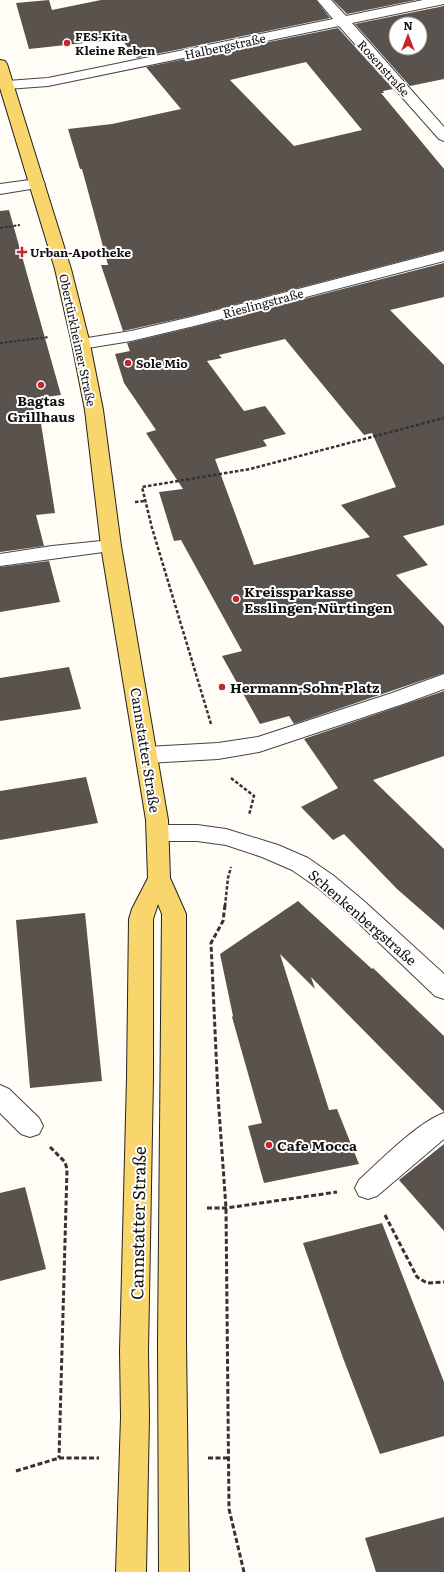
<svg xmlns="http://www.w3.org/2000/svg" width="444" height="1572" font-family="Literata,serif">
  <rect width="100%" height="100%" fill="#fffdf5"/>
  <g fill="#5a524d" fill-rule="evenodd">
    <path d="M 49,0 L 52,10 L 101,0 L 316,0 L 330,18 L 137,58 L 121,39 L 29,49 L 16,3 Z"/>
    <path d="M 333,0 L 416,0 L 347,14 Z"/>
    <path d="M 444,6 L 444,79 L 410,86 L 355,24 ZM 396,24 L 420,24 L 420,48 L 396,48 Z"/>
    <path d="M 338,28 L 393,89 L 383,91 L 384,93 L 381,93 L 444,169 L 444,250 L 191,316 L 123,331 L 101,265 L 108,265 L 82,169 L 80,169 L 68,129 L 112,124 L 181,109 L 146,67 ZM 306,62 L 362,130 L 294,146 L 230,80 Z"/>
    <path d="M 9,210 L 61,395 L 37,398 L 55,513 L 36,515 L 44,546 L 0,552 L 0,211 Z"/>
    <path d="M 444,263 L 444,297 L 390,310 L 444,365 L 444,525 L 403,536 L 428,565 L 396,575 L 444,626 L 444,673 L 294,724 L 289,716 L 260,724 L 222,656 L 242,651 L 181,540 L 174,541 L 159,492 L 183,489 L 146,433 L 156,430 L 124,383 L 115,354 L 130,351 L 127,343 L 194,327 ZM 285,339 L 364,435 L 372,433 L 396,487 L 341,505 L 370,537 L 254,565 L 215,459 L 267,446 L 263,440 L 286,434 L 265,406 L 244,411 L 207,361 L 222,358 L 219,355 Z"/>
    <path d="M 49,561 L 60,602 L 0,612 L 0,567 Z"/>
    <path d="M 69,667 L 81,709 L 0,721 L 0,678 Z"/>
    <path d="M 444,691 L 444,756 L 373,780 L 444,849 L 444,930 L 397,889 L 344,834 L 333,840 L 301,807 L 338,788 L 304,739 Z"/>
    <path d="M 86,777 L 98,823 L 0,840 L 0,791 Z"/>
    <path d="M 298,901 L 372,969 L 373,968 L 444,1036 L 444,1112 L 311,977 L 315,989 L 280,954 L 329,1110 L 337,1109 L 359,1164 L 264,1183 L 248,1126 L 262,1123 L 232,1017 L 233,1016 L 220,954 Z"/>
    <path d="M 85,913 L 102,1081 L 30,1088 L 16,920 Z"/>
    <path d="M 444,1144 L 444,1231 L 399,1180 Z"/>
    <path d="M 25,1187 L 46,1269 L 0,1281 L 0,1193 Z"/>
    <path d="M 382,1223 L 444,1382 L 444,1436 L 380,1454 L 343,1358 L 303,1243 Z"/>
    <path d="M 444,1517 L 444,1572 L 376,1572 L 365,1538 Z"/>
  </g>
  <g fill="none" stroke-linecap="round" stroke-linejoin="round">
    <g stroke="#444" stroke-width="2">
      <g id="minor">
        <path d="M 317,0 L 331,0 L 346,16 L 423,0 L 444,0 L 444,4 L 352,23 L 444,127 L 444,141 L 439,139 L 339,26 L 48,86 L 7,89 L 2,88 L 0,85 L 2,82 L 7,81 L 48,78 L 333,19 Z"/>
        <path d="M 37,179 L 43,181 L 45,184 L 43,187 L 0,194 L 0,184 Z"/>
        <path d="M 444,251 L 444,261 L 194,326 L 131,341 L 81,349 L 75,348 L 72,344 L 75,340 L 131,331 L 191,317 Z"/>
        <path d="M 111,540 L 118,542 L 121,546 L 118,550 L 0,566 L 0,554 L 52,546 Z"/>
        <path d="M 444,674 L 444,689 L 406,703 L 259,752 L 218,759 L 147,763 L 139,761 L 136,755 L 139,749 L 147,747 L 218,743 L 258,737 L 392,693 Z"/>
        <path d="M 158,825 L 197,825 L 226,829 L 278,845 L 308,858 L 334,876 L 365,902 L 444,974 L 444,999 L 435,996 L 349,914 L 318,888 L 292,870 L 262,857 L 226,845 L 197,841 L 158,841 L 150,839 L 147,833 L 150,827 Z"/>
        <path d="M 0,1085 L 9,1089 L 39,1118 L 43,1126 L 39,1134 L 30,1137 L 21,1134 L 0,1113 Z"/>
        <path d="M 444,1113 L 444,1139 L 377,1196 L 368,1199 L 359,1196 L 355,1188 L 359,1180 C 380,1161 418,1122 444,1113 Z"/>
      </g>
    </g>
    <g stroke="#222" stroke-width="2">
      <path id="major" d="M 0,60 L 5,61 L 7,64 L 71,269 L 90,344 L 103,410 L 121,546 L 168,820 L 170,878 L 186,914 L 186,1342 L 189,1572 L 159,1572 L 158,1342 L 162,914 L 158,904 L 153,919 L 153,1078 L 148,1351 L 149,1417 L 146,1572 L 116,1572 L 121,1417 L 120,1351 L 127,1078 L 129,919 L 132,909 L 148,878 L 146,820 L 101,546 L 85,410 L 72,344 L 55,269 L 0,88 Z"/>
    </g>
    <g stroke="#333" stroke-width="2" stroke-dasharray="3 1.5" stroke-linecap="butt">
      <path d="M 0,228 L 20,225"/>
      <path d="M 0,343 L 49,337"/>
    </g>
    <g stroke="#333" stroke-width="2.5" stroke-dasharray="3.5 2" stroke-linecap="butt">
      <path d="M 135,502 L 145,501"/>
      <path d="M 211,724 L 152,528 L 142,487 L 250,469 L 444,418"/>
      <path d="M 231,778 L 254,796 L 249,815"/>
      <path d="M 225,906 L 228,878 L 231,867"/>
    </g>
    <g stroke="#333" stroke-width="3" stroke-dasharray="5 2.5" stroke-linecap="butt">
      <path d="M 225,905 L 223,921 L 211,943 L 218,1096 L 226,1208 L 229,1509 L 244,1572"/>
      <path d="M 50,1147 L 65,1162 L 67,1169 L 59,1458"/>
      <path d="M 207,1208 L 226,1208 L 337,1192"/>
      <path d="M 385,1215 L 417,1277 L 427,1283 L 444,1282"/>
      <path d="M 208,1458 L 228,1458"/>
      <path d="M 16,1471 L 59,1458 L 99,1458"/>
    </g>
    <use href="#minor" fill="#fff" fill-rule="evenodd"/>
    <use href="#major" fill="#f9d66b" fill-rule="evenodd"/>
  </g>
  <g fill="#c4262e" stroke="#fff" stroke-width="1.5">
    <circle cx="67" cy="43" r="4"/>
    <path d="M20 246h4v4h4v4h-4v4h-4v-4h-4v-4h4z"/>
    <circle cx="128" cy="363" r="4"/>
    <circle cx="41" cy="385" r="4"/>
    <circle cx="236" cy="599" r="4"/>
    <circle cx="222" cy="687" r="4"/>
    <circle cx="269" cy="1145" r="4"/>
  </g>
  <g text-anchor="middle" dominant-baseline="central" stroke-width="4" stroke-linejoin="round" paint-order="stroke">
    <g font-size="12" font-weight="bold" fill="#111" stroke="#fff" text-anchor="start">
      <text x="75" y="36">FES-Kita<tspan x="75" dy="14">Kleine Reben</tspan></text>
      <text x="30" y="252">Urban-Apotheke</text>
      <text x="136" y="363">Sole Mio</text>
    </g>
    <g font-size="12" fill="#111" stroke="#fff">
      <text transform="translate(225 46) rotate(-12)">Halbergstraße</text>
      <text transform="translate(384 68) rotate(48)">Rosenstraße</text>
      <text transform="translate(263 303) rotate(-15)">Rieslingstraße</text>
      <text transform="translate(78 340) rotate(78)">Obertürkheimer Straße</text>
    </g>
    <g font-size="14" font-weight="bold" fill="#111" stroke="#fff" text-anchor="start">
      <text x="41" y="400" text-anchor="middle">Bagtas<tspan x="41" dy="16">Grillhaus</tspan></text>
      <text x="244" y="591">Kreissparkasse<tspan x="244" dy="16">Esslingen-Nürtingen</tspan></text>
      <text x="230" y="687">Hermann-Sohn-Platz</text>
      <text x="277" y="1145">Cafe Mocca</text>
    </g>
    <g font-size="14" fill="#111" stroke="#fff">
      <text transform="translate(146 750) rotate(81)">Cannstatter Straße</text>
      <text transform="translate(363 917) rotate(41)">Schenkenbergstraße</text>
    </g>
    <g font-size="17" fill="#111" stroke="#fff">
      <text transform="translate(137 1223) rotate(-89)">Cannstatter Straße</text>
    </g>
  </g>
  <g transform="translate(408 36)"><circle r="19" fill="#ffffff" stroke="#a0a0a0"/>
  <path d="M0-3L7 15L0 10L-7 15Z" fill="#c4262e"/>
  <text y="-6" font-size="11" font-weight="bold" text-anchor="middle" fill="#111111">N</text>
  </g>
</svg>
